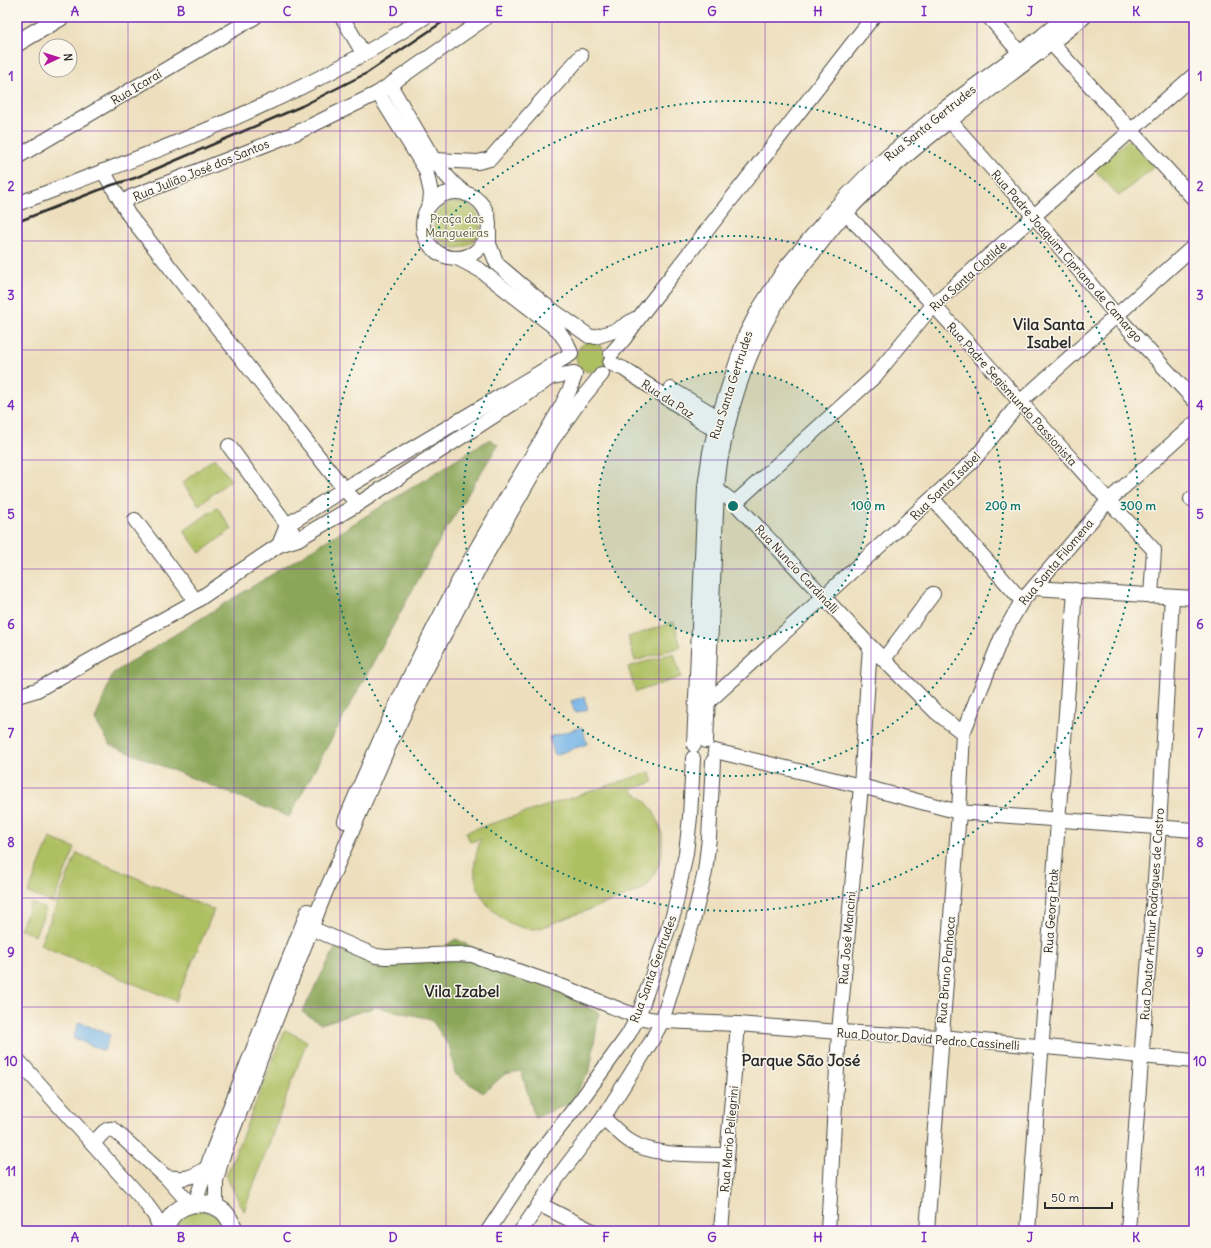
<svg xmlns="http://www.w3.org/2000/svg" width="1211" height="1248" font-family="Delius,sans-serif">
  <rect width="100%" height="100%" fill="#fbf7ec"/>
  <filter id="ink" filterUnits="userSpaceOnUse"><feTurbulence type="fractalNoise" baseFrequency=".025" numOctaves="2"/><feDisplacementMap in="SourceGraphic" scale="8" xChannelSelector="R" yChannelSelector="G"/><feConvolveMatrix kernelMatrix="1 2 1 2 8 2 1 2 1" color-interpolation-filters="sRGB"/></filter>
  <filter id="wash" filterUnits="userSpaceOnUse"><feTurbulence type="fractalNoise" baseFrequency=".012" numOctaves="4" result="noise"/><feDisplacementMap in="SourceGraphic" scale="16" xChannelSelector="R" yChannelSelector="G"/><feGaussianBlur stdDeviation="0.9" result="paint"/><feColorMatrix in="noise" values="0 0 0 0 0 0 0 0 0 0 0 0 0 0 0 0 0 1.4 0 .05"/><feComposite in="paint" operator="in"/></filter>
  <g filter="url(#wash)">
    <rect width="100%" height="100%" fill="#eddfbd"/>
    <g fill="#aebf62" stroke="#6c7546">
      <path d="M 1128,140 L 1131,141 L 1154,167 L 1119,196 L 1094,169 Z"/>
      <circle cx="457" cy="225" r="23"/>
      <circle cx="591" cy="357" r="15"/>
      <path d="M 214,458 L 231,480 L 199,505 L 182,483 Z"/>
      <path d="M 217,507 L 232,529 L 200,553 L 184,531 Z"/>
      <path d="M 674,622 L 681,647 L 635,661 L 628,637 Z"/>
      <path d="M 674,653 L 681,677 L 636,692 L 628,667 Z"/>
      <path d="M 650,772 L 653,782 L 630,790 C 636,794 643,798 647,803 C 670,830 666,864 644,889 C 618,899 591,909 564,919 C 555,922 544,928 535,929 C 515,930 495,916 484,900 C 471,881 473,859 481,839 L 470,842 L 466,832 Z"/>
      <path d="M 50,838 L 75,848 L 53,903 L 28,893 Z"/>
      <path d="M 77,853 L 214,910 L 176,1001 L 40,945 Z"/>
      <path d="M 31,903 L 46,909 L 35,936 L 20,929 Z"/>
      <path d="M 285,1030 L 307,1041 L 244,1211 L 226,1176 Z"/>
      <path d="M 194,1211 L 204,1211 L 221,1218 L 228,1231 L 174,1231 C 178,1221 184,1216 194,1211 Z"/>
    </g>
    <g fill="#8aa658" stroke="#5a6842">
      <path d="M 490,439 L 498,445 L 442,536 L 289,817 L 110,745 L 95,720 L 113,673 Z"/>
      <path d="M 341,937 L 375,954 L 436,951 L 456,939 L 599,1013 L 590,1070 L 570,1103 L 535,1118 L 521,1071 L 505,1074 L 483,1093 L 455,1074 L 450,1048 L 431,1019 L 376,1007 L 321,1024 L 302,1012 Z"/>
      <path d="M 17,1096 L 25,1106 L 17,1112 Z"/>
    </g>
    <g fill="#73b3e7" stroke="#4f6f89">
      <path d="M 584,697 L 588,709 L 575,713 L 571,701 Z"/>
      <path d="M 582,727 L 587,744 L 555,755 L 549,737 Z"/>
      <path d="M 79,1022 L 110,1035 L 104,1051 L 73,1038 Z"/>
    </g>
  </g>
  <g filter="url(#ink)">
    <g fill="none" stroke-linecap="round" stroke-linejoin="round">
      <g stroke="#484641" stroke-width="16">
        <g id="minor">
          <path d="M 342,17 L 363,53"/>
          <path d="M 989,17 L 1020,53 L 1024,60"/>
          <path d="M 1046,39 L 1052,44 L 1194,199"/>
          <path d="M 390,85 L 434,160 L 444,173 L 454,184 L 466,194"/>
          <path d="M 378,93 L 426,170 L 431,193 L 430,204"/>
          <path d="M 944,114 L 1034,216 L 1116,315 L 1194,400"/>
          <path d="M 17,157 L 255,17"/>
          <path d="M 434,160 L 478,162 L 490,159 L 581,56"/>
          <path d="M 103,171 L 122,203"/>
          <circle cx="456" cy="225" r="33"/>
          <path d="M 17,204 C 98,173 181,143 261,106 C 317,81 373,50 425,17"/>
          <path d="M 839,207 C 950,316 1048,437 1154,550 L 1151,596"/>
          <path d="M 489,231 L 489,244 L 497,264 L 544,304 L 589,336"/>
          <path d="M 459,259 L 480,270 L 558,330 L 567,343 L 571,353"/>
          <path d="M 595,337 L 617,330 L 635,319"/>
          <path d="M 611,354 L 624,339 L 644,311 L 873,17"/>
          <path d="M 610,363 L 624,369 L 722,435"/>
          <path d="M 671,389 L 726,422"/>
          <path d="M 229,446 L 293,533"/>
          <path d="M 709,488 L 717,490 L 735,503 L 870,646 L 937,713 L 963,733"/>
          <path d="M 933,499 L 1022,601"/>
          <path d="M 1191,499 L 1194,500"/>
          <path d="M 735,503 L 875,376 L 933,305 L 1194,75"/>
          <path d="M 358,504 L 344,489 L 128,214 L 122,203 L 131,197 L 298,132 L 378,93 L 487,17"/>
          <path d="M 135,520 L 196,601"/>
          <path d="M 279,545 L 287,525 L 344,489 L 571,354"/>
          <path d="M 1034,588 L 1194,598"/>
          <path d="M 884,659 L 933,594"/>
          <path d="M 17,696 L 37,690 L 196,601 L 279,545 L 298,539 L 358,504 L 526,395 L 551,377 L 574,373"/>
          <path d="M 707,703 L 973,461 L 1020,402 L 1194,246"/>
          <path d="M 706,741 L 717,490 C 718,477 719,465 722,452 C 732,399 751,345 779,299 C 789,282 802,266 815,251 C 825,238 835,224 846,213 C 878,179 914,148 951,120 C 995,85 1041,53 1084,17"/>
          <path d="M 694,745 L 705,487 L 710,452 L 718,419 L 746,334 L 760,307 L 786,267 L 837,206 L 874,168 L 941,111 L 1042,36 L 1065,17"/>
          <path d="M 715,751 L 861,786 L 959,812 L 1194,830"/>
          <path d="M 345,821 C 384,728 427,636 477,548 C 504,500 535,453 562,405 L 570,389 L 575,375"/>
          <path d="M 311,928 L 376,956 L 386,957 L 456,954 L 472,955 L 561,986 L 638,1017 L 662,1021 L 738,1024 L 839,1032 L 941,1037 L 1194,1061"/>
          <path d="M 17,1059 L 144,1201 L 155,1216 L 161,1231"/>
          <path d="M 603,1118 C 612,1125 620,1135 631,1142 C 654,1157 699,1154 727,1155"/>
          <path d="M 93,1144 C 99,1138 105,1127 113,1129 L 166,1177 L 190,1204"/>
          <path d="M 166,1177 C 185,1180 192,1178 208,1167"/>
          <path d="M 195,1203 L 212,1153 L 308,911"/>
          <path d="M 539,1204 L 592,1231"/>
          <path d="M 216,1207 L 216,1181 L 222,1158 L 325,893 L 391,741 L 417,687 L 481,564 L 551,442 L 579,402 L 602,374"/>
          <path d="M 488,1231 L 538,1155 L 581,1100 L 628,1035 L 638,1017 L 674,912 L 686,853 L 690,817 L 693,758"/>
          <path d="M 521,1231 L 558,1177 L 603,1118 L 651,1042 L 662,1021 L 693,921 L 705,872 L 709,838 L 713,761"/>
          <path d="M 721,1231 L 738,1024"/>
          <path d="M 828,1231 L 839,1032 L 861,786 L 870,646"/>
          <path d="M 927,1231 L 959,812 L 963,733 L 1002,636 L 1022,601 L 1108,501 L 1194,424"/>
          <path d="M 1028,1231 L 1075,590"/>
          <path d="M 1128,1231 L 1159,827 L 1172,597"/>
        </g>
      </g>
      <g stroke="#484641" stroke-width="19">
        <g id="major">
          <path d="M 17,43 L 61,17"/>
          <path d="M 165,1231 C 170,1204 203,1195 224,1212 C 229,1217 232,1224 235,1231"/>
        </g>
      </g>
      <use href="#minor" stroke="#fff" stroke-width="14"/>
      <use href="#major" stroke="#fff" stroke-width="17"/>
      <path stroke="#2b2b2b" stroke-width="2.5" d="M 17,222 L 112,185 L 135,178 L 302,106 L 367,73 L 450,17"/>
    </g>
  </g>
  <path fill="none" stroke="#7b2cbf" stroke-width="1" stroke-opacity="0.55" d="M 128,17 L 128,1231M 234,17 L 234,1231M 340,17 L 340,1231M 446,17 L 446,1231M 552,17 L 552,1231M 659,17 L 659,1231M 765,17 L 765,1231M 871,17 L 871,1231M 977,17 L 977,1231M 1083,17 L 1083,1231M 17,131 L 1194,131M 17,241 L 1194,241M 17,350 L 1194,350M 17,460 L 1194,460M 17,569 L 1194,569M 17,679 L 1194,679M 17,788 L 1194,788M 17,898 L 1194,898M 17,1007 L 1194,1007M 17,1117 L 1194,1117"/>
  <circle cx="733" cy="506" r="135" fill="#0f766e" fill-opacity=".12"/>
  <g fill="none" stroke="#0f766e" stroke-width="2" stroke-dasharray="2 4">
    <circle cx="733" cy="506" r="135"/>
    <circle cx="733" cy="506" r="270"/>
    <circle cx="733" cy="506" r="405"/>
  </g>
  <g text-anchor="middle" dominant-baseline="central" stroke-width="3" stroke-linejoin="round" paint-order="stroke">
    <g font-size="12" fill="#2b2b2b" stroke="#fbf7ec">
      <text transform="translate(136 87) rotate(-31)">Rua Icaraí</text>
      <text transform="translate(930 123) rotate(-39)">Rua Santa Gertrudes</text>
      <text transform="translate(201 170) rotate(-22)">Rua Julião José dos Santos</text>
      <text transform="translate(1067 256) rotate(49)">Rua Padre Joaquim Cipriano de Camargo</text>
      <text transform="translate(968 276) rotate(-42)">Rua Santa Clotilde</text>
      <text transform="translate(731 385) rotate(-72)">Rua Santa Gertrudes</text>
      <text transform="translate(1012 394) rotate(48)">Rua Padre Segismundo Passionista</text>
      <text transform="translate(668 399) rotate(33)">Rua da Paz</text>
      <text transform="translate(945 486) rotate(-44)">Rua Santa Isabel</text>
      <text transform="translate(1056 562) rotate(-50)">Rua Santa Filomena</text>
      <text transform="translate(797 569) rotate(47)">Rua Nuncio Cardinalli</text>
      <text transform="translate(1051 911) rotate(-86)">Rua Georg Ptak</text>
      <text transform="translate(1152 914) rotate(-86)">Rua Doutor Arthur Rodrigues de Castro</text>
      <text transform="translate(847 938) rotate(-85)">Rua José Mancini</text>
      <text transform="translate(653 969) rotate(-70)">Rua Santa Gertrudes</text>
      <text transform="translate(946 970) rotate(-85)">Rua Bruno Panhoca</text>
      <text transform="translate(928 1039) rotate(4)">Rua Doutor David Pedro Cassinelli</text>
      <text transform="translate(729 1139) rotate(-85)">Rua Mario Pellegrini</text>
    </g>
    <g font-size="12" fill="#52573c" stroke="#fbf7ec">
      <text x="457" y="218">Praça das<tspan x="457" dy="14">Mangueiras</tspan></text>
    </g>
    <g font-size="16" font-weight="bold" fill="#2b2b2b" stroke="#fbf7ec">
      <text x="1049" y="324">Vila Santa<tspan x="1049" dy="18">Isabel</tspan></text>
      <text x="462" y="991">Vila Izabel</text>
      <text x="801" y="1060">Parque São José</text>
    </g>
  </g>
  <circle cx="733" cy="506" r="6" fill="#0f766e" stroke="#fbf7ec" stroke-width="2"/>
  <g font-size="12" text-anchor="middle" font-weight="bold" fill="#0f766e" stroke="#fbf7ec" stroke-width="3" stroke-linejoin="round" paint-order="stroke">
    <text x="868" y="510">100 m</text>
    <text x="1003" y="510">200 m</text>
    <text x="1138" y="510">300 m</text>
  </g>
  <rect width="1211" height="1248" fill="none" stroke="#fbf7ec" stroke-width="44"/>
  <g transform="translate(58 58) rotate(86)"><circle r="19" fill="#fbf7ec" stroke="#a8a59f"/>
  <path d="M0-3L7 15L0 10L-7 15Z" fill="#b5179e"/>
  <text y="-6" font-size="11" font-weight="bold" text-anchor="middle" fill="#2b2b2b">N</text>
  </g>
  <path d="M1045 1202v6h67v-6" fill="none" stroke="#2b2b2b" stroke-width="2"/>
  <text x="1051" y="1202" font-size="12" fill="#2b2b2b" stroke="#fbf7ec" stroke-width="3" paint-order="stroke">50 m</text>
  <rect x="22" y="22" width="1167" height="1204" fill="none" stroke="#7b2cbf" stroke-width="1.5"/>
  <g font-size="13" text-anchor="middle" font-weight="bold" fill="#7b2cbf">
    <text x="75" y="16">A</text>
    <text x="181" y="16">B</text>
    <text x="287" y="16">C</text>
    <text x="393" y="16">D</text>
    <text x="499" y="16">E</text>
    <text x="606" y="16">F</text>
    <text x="712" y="16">G</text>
    <text x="818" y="16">H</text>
    <text x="924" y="16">I</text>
    <text x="1030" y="16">J</text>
    <text x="1136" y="16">K</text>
    <text x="11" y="81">1</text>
    <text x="1200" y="81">1</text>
    <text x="11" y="191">2</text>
    <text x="1200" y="191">2</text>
    <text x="11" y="300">3</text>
    <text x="1200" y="300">3</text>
    <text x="11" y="410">4</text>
    <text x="1200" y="410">4</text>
    <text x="11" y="519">5</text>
    <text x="1200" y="519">5</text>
    <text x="11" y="629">6</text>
    <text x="1200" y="629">6</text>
    <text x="11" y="738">7</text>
    <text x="1200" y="738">7</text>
    <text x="11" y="847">8</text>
    <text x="1200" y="847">8</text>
    <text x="11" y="957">9</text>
    <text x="1200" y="957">9</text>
    <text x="11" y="1066">10</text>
    <text x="1200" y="1066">10</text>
    <text x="11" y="1176">11</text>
    <text x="1200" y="1176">11</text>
    <text x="75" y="1242">A</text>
    <text x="181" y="1242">B</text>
    <text x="287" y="1242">C</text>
    <text x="393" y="1242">D</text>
    <text x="499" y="1242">E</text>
    <text x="606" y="1242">F</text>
    <text x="712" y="1242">G</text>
    <text x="818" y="1242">H</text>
    <text x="924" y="1242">I</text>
    <text x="1030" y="1242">J</text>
    <text x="1136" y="1242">K</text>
  </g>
</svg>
